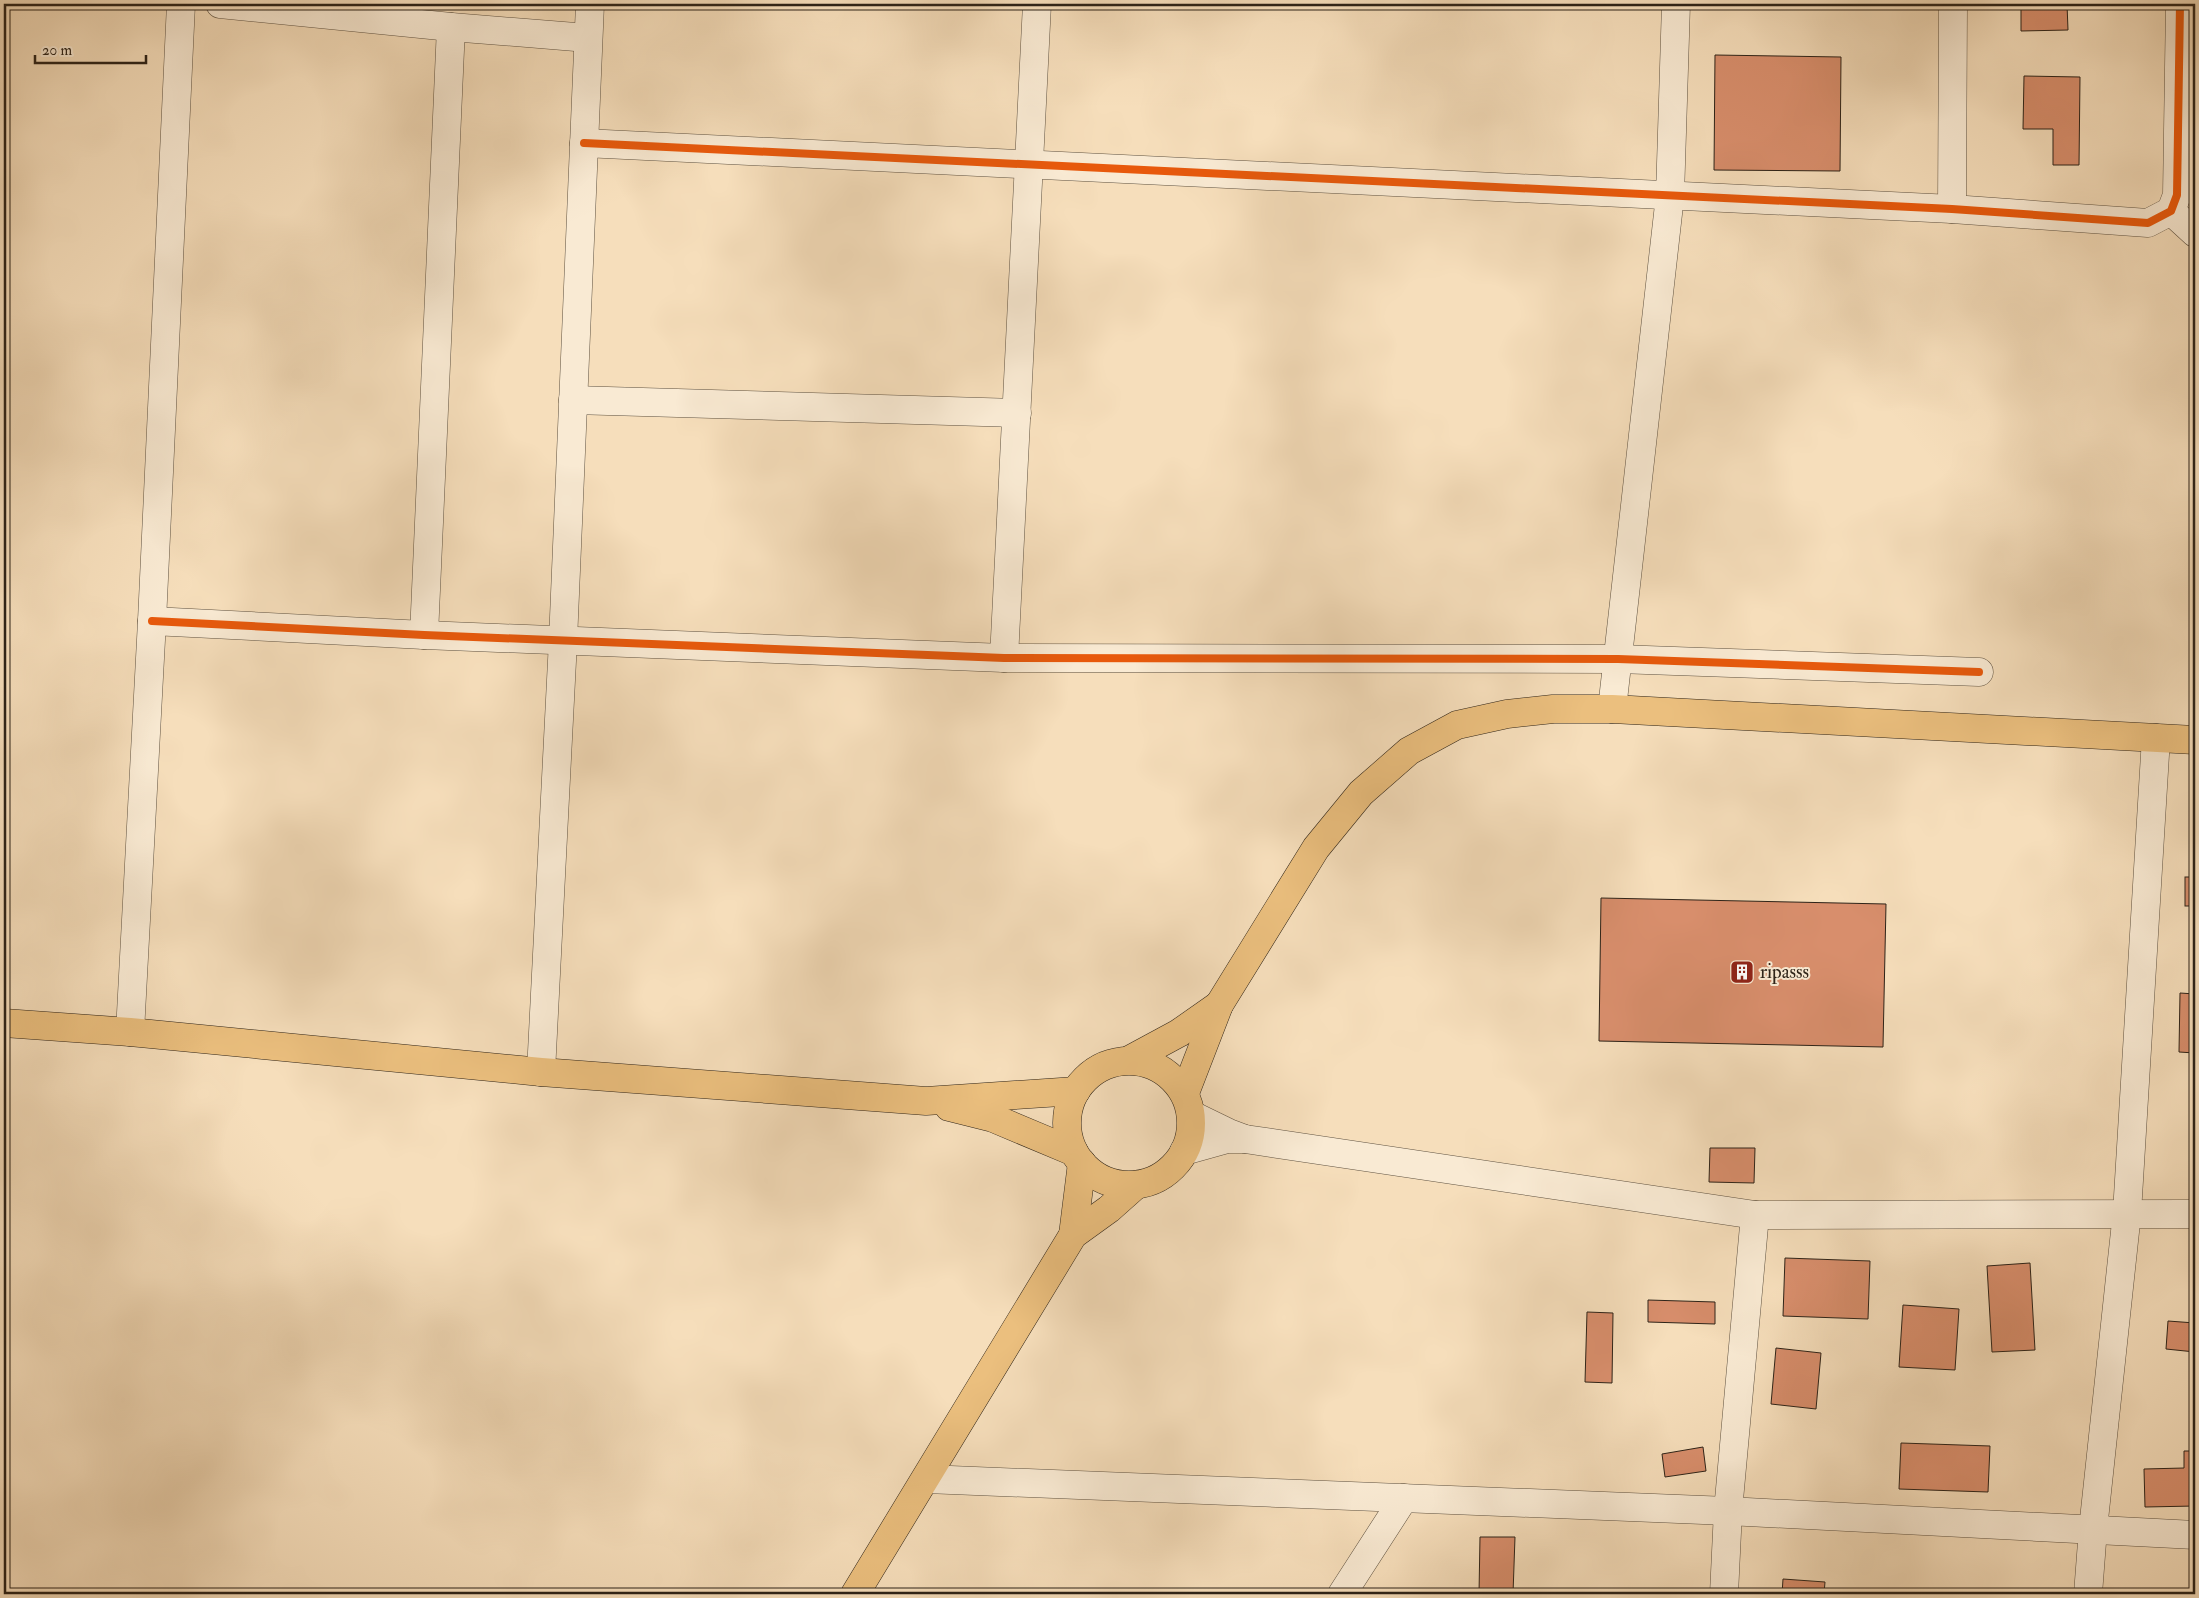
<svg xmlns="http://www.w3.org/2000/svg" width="2199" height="1598" font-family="'IM FELL Double Pica',serif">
  <rect width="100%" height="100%" fill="#f6debb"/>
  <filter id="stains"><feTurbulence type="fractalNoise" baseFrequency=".004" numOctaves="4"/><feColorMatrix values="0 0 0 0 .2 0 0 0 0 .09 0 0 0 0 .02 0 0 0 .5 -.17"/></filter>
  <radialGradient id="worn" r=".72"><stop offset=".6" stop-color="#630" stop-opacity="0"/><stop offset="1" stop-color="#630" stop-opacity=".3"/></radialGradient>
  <g fill="#d88e6c" stroke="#2d2318">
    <path d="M 2021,4 L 2067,4 L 2068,30 L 2021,31 Z"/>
    <path d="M 1715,55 L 1841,57 L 1840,171 L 1714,170 Z"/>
    <path d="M 2024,76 L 2080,77 L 2079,165 L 2053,165 L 2053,129 L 2023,129 Z"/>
    <rect x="2185" y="877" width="10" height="29"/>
    <path d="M 1601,898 L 1886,904 L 1883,1047 L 1599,1041 Z"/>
    <path d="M 2180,993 L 2195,994 L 2195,1053 L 2179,1052 Z"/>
    <path d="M 1710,1148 L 1755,1148 L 1754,1183 L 1709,1182 Z"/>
    <path d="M 1785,1258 L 1870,1261 L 1868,1319 L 1783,1316 Z"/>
    <path d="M 2030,1263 L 2035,1350 L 1992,1352 L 1987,1266 Z"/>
    <path d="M 1648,1300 L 1715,1302 L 1715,1324 L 1648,1322 Z"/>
    <path d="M 1903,1305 L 1959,1309 L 1955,1370 L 1899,1367 Z"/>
    <path d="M 1587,1312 L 1613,1313 L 1612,1383 L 1585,1382 Z"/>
    <path d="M 2168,1321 L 2195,1323 L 2195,1352 L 2166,1349 Z"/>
    <path d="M 1776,1348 L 1821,1353 L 1816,1409 L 1771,1404 Z"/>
    <path d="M 1901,1443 L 1990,1446 L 1988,1492 L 1899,1489 Z"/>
    <path d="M 1703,1447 L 1706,1471 L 1665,1477 L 1662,1454 Z"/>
    <path d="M 2184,1451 L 2195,1451 L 2195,1506 L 2145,1507 L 2144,1469 L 2184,1468 Z"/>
    <path d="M 1480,1537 L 1515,1537 L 1513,1594 L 1479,1594 Z"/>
    <path d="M 1783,1579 L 1825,1582 L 1824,1594 L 1782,1594 Z"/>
  </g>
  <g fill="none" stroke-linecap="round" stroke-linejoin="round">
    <g stroke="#5f5241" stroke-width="29">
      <g id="minor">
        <path d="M 220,4 L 451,27 L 588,38"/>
        <path d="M 584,143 L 1952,209 L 2148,223 L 2171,211 L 2177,195 L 2180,4"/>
        <path d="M 1952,209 L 1953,4"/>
        <path d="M 2171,211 L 2195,233"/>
        <path d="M 573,400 L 1017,413"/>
        <path d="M 152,621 L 424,635 L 1004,658 L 1618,659 L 1979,672"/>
        <path d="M 424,635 L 451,27"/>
        <path d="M 1004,658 L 1037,4"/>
        <path d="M 1612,709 L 1670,196 L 1676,4"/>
        <path d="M 130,1032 L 152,621 L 181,4"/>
        <path d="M 541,1072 L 563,641 L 590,4"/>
        <path d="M 1192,1115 L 1229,1133 L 1245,1139"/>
        <path d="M 1184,1151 L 1227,1139 L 1245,1139 L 1755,1215 L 2195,1214"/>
        <path d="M 926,1479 L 1728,1511 L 2195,1535"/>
        <path d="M 1342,1594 L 1404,1498"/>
        <path d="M 1724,1594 L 1728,1511 L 1755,1215"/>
        <path d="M 2088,1594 L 2093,1529 L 2127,1213 L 2156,738"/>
      </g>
    </g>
    <g stroke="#2d2318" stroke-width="29">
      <g id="primary">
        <path d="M 4,1023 L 130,1032 L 541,1072 L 926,1101 L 1076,1091"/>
        <path d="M 1129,1060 L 1179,1033 L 1219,1005"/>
        <circle cx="1129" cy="1123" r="62"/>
        <path d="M 1185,1093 L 1219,1005 L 1316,848 L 1361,793 L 1409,751 L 1457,725 L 1507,714 L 1553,709 L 1612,709 L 2195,740"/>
        <path d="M 949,1107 L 993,1118 L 1074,1152"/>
        <path d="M 1073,1235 L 1082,1163"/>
        <path d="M 855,1594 L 1073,1235 L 1109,1209 L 1136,1185"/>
      </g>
    </g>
    <use href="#minor" stroke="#f9ead3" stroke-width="28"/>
    <use href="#primary" stroke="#ebbf7e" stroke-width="28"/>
    <g stroke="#f9ead3" stroke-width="11">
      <g id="cycleway">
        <path d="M 584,143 L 1952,209 L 2148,223 L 2171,211 L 2177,195 L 2180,4"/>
        <path d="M 152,621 L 424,635 L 1004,658 L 1618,659 L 1979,672"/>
      </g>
    </g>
    <use href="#cycleway" stroke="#e8590c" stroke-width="8"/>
  </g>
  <defs>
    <g id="building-square" transform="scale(1.25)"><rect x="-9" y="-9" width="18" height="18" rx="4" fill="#8f2418" stroke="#f9ead3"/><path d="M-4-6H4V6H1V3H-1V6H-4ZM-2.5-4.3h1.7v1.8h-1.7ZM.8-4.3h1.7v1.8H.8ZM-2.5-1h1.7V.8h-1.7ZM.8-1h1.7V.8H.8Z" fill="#fff"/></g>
  </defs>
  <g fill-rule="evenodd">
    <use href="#building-square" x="1742" y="972"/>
  </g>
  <g text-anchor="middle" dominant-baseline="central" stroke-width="4" stroke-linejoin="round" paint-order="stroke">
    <g font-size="19" fill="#2d2318" stroke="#f9ead3" text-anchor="start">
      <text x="1760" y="972">ripasss</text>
    </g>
  </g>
  <rect width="2199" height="1598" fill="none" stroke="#f6debb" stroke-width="20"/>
  <rect x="5" y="5" width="2189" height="1588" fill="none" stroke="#2d2318" stroke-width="2.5"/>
  <rect x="10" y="10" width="2179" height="1578" fill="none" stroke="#2d2318"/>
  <path d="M35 55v8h111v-8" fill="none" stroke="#2d2318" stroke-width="2.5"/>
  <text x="42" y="55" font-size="15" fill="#2d2318" stroke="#f9ead3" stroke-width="4" paint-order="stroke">20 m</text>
  <rect width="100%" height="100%" filter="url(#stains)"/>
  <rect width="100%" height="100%" fill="url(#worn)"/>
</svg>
